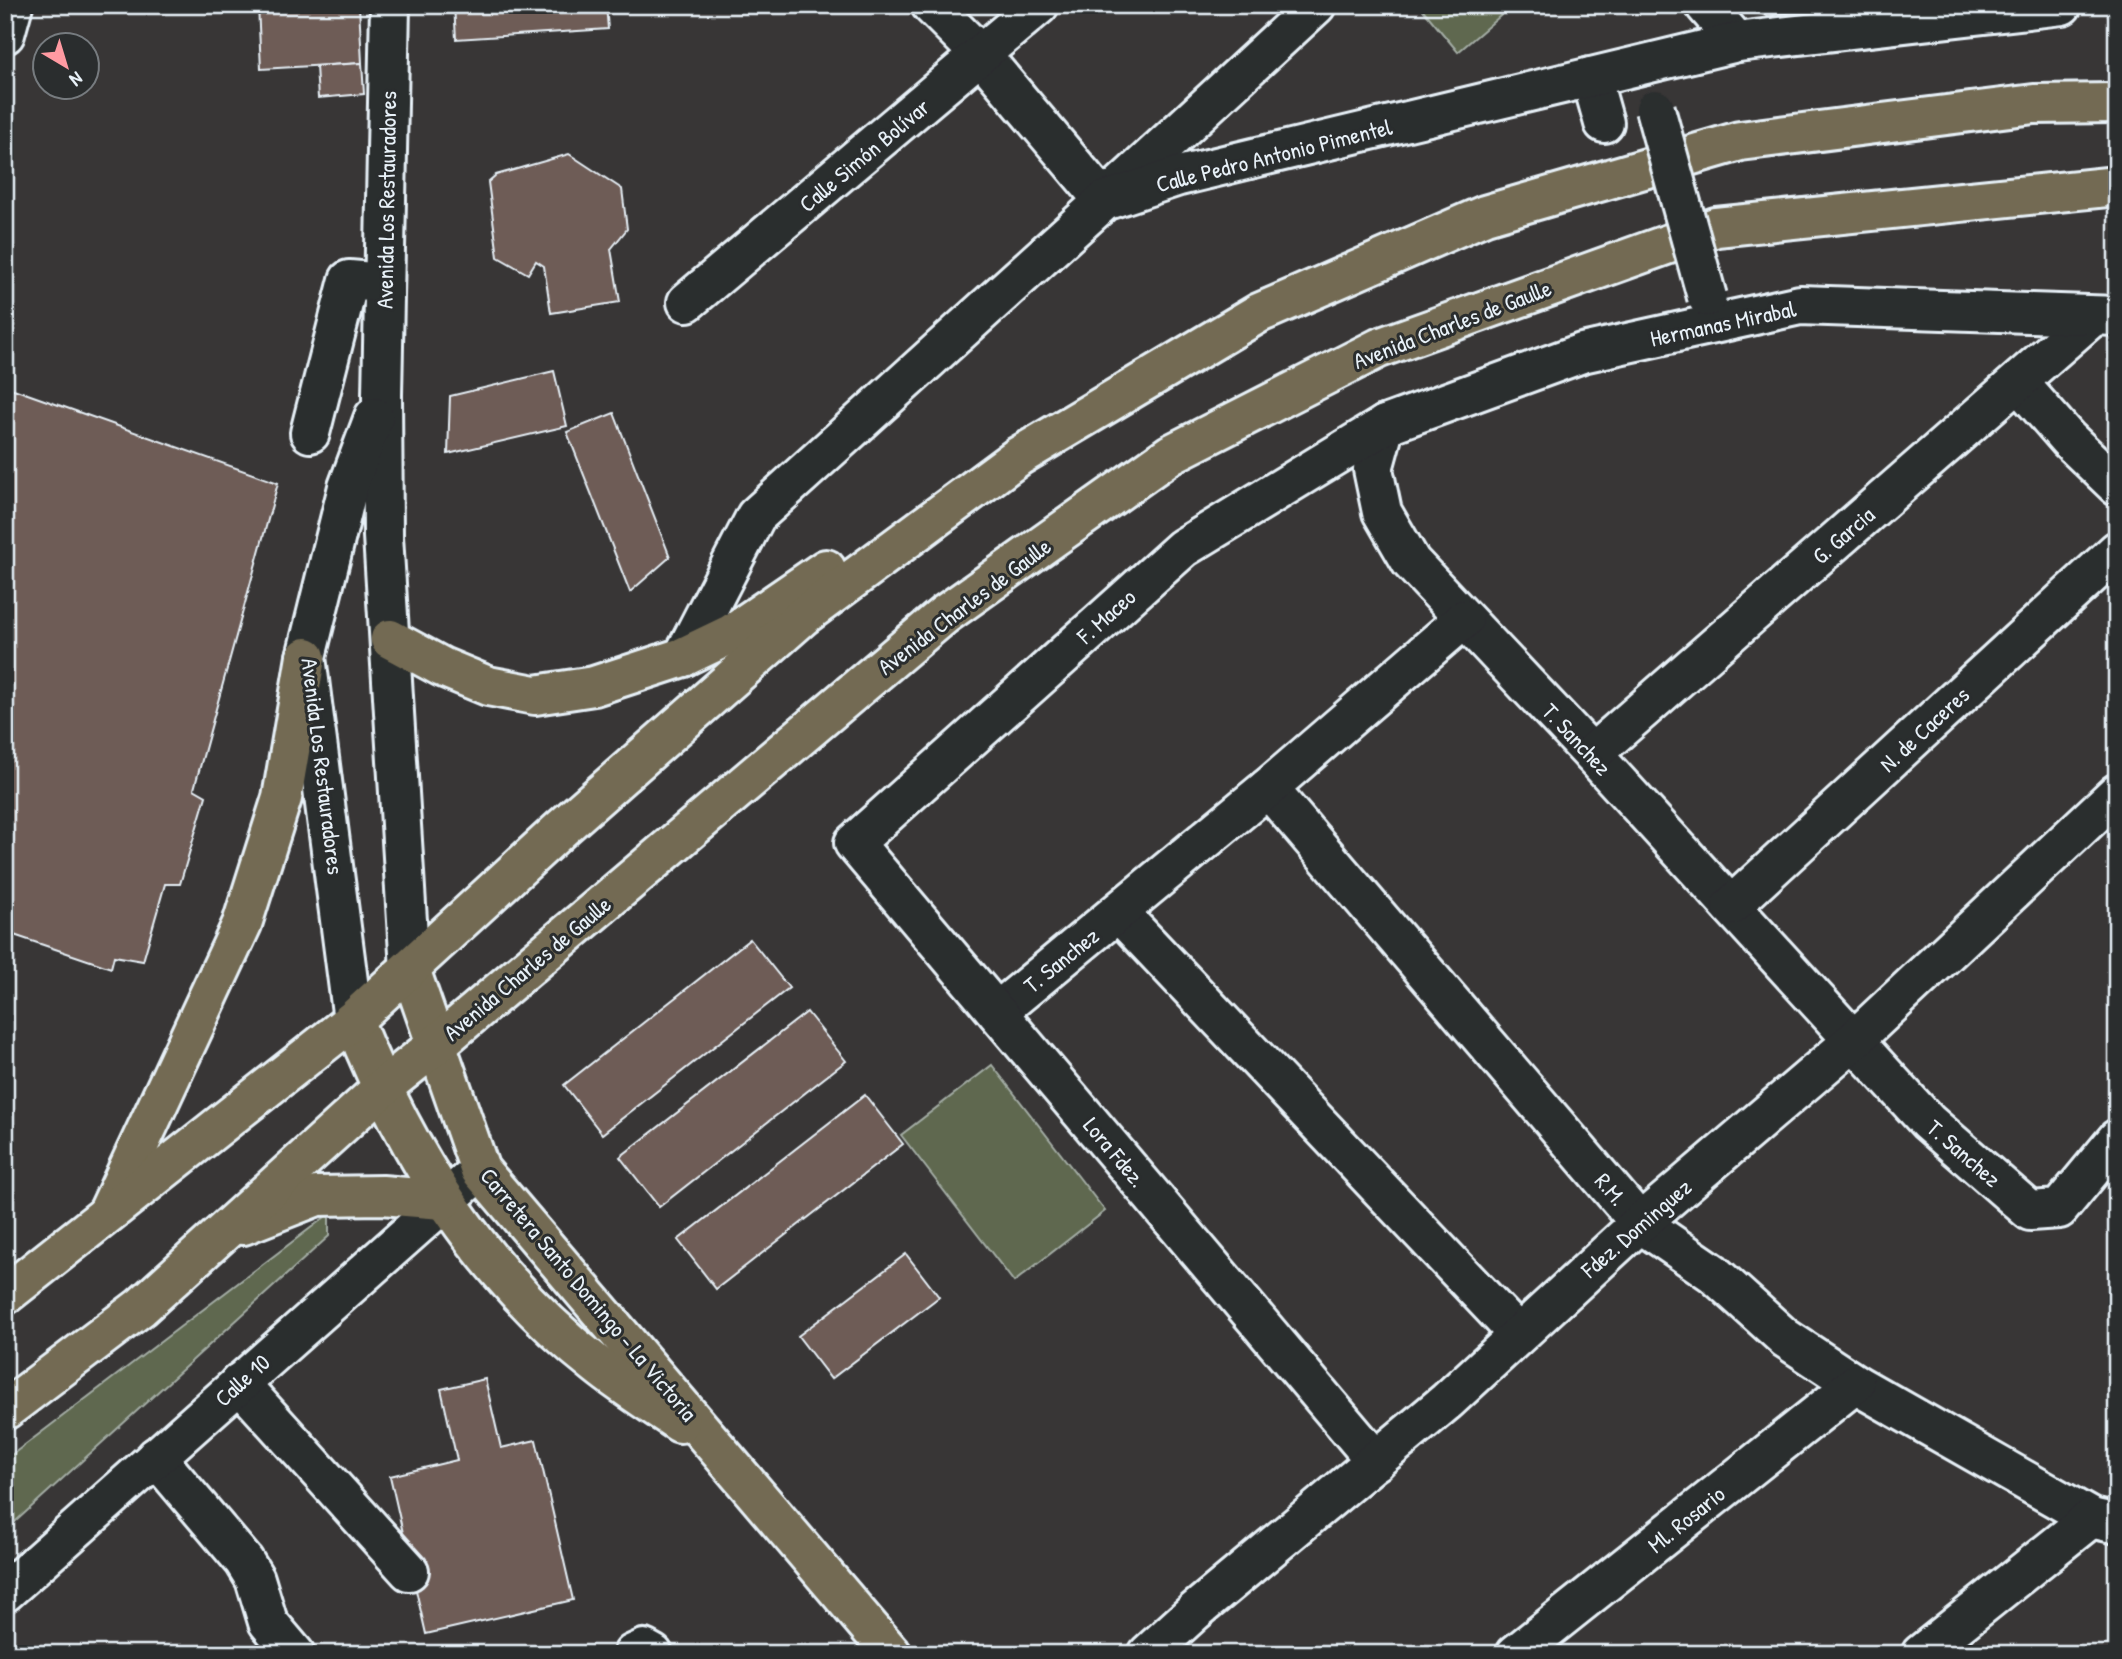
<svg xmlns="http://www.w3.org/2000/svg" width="2122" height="1659" font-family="'Patrick Hand',sans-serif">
  <rect width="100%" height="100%" fill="#383636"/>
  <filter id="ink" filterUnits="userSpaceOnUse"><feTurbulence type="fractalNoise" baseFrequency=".0143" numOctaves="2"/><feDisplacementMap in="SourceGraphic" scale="14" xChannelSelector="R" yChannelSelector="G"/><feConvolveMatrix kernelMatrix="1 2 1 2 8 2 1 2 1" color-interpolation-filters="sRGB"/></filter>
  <g filter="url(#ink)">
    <g fill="#5e6850" stroke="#a3aca4" stroke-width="2">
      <path d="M 1419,5 L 1513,5 L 1458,52 Z"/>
      <path d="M 992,1065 L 1105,1211 L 1014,1282 L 901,1135 Z"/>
      <path d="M 329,1214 L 329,1236 L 5,1531 L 5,1460 Z"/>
    </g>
    <g fill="#6e5c56" stroke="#e8f1f8" stroke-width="2">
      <path d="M 258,5 L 359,5 L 362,63 L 261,69 Z"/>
      <path d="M 454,5 L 606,5 L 608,29 L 456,39 Z"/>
      <path d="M 1761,5 L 1836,5 L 1768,16 L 1755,12 Z"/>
      <path d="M 362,63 L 364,94 L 318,98 L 316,66 Z"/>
      <path d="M 569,154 L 622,189 L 627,229 L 611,249 L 620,302 L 551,313 L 544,266 L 536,261 L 528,274 L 498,257 L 488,182 L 496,175 Z"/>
      <path d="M 554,371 L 567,426 L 448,454 L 450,396 Z"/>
      <path d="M 5,386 L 278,483 L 194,789 L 206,796 L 180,884 L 165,884 L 143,961 L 114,956 L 111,968 L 5,932 Z"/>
      <path d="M 614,413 L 670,557 L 630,592 L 567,432 Z"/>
      <path d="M 750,939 L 789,988 L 602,1134 L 564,1085 Z"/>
      <path d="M 807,1012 L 846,1061 L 659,1207 L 620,1157 Z"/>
      <path d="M 865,1095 L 903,1144 L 716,1289 L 678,1240 Z"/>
      <path d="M 906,1254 L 939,1297 L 831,1379 L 798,1336 Z"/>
      <path d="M 485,1379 L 501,1448 L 536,1440 L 573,1600 L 426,1634 L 390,1476 L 457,1460 L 441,1389 Z"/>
    </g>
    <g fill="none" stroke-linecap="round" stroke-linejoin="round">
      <g stroke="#e8f1f8" stroke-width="44">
        <g id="minor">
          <path d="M 390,5 L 382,395 L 383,536 L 410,969"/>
          <path d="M 931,5 L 982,56 L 1104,201 L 1316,5"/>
          <path d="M 1705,5 L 1737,42"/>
          <path d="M 5,34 L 13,5"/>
          <path d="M 1591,77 L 1604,123"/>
          <path d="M 687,302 L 1039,5"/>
          <path d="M 2019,383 L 2068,439 L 2117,486"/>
          <path d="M 1385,425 L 1373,469 L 1382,512 L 1411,562 L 1592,754 L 1928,1122 L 2030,1211 L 2059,1209 L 2117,1139"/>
          <path d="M 310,433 L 349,280 L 384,283"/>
          <path d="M 683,657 L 756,516 L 1104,201 L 1179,176 L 1737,42 L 2062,5"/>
          <path d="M 1592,754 L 2093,316"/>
          <path d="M 1268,788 L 1640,1223 L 1713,1273 L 1785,1338 L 1855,1384 L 2091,1518 L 2117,1524"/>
          <path d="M 1731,906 L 2117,551"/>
          <path d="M 1119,913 L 1517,1333"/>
          <path d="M 997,1012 L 1268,788 L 1464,619"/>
          <path d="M 353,1020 L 306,657 L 348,487 L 374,417"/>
          <path d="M 239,1383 L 409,1571"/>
          <path d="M 156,1457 L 244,1561 L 255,1579 L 268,1622 L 295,1654"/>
          <path d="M 1376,1461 L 854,843 L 1183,548 L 1385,425 L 1582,353 L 1800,305 L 2117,316"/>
          <path d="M 5,1592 L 480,1170"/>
          <path d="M 633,1654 L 644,1649 L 653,1654"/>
          <path d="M 1148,1654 L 1194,1612 L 1447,1401 L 1640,1223 L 1853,1041 L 2117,793"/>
          <path d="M 1516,1654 L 1855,1384"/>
          <path d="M 1921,1654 L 2091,1518"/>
        </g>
      </g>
      <g stroke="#e8f1f8" stroke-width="44">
        <g id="major">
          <path d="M 390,639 L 442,667 L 488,686 L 535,695 L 594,686 L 683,657 L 731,634 L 826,569"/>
          <path d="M 410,969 L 480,1170 L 892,1654"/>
          <path d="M 353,1020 C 407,1155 481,1274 597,1365 C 623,1386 652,1404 680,1423"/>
          <path d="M 108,1212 L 242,924 L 282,798 L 306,657"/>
          <path d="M 243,1225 L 317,1196 L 382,1195 L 443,1200"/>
          <path d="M 5,1295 L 353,1020 L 562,828 L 803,616 L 1019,456 L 1259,313 L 1485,215 L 1740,141 L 2034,104 L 2117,103"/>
          <path d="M 5,1410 L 141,1307 L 381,1089 L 436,1045 L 944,615 L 1171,454 L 1379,348 L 1716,227 L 2117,186"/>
        </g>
      </g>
      <use href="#minor" stroke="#2a2d2e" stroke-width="38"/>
      <use href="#major" stroke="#736b52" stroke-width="38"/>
      <g stroke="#e8f1f8" stroke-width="44" stroke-linecap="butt">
        <path id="minor-bridge" d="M 1655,109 L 1707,297"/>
      </g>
      <use href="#minor-bridge" stroke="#2a2d2e" stroke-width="38"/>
    </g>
  </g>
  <g text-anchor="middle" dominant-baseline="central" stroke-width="6" stroke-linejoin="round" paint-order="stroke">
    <g font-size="23" fill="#e8f1f8" stroke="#2a2d2e">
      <text transform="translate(864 155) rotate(-40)">Calle Simón Bolívar</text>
      <text transform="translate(1274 155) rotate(-14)">Calle Pedro Antonio Pimentel</text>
      <text transform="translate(386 200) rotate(-89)">Avenida Los Restauradores</text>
      <text transform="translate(1723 323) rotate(-12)">Hermanas Mirabal</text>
      <text transform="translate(1452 324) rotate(-21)">Avenida Charles de Gaulle</text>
      <text transform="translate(1843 535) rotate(-41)">G. Garcia</text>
      <text transform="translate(964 606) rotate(-37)">Avenida Charles de Gaulle</text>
      <text transform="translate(1106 616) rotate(-42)">F. Maceo</text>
      <text transform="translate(1924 729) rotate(-43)">N. de Caceres</text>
      <text transform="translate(1577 739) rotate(47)">T. Sanchez</text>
      <text transform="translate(323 766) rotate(83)">Avenida Los Restauradores</text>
      <text transform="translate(1061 960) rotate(-39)">T. Sanchez</text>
      <text transform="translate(527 968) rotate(-40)">Avenida Charles de Gaulle</text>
      <text transform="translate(1115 1152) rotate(50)">Lora Fdez.</text>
      <text transform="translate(1964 1153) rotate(41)">T. Sanchez</text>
      <text transform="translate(1611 1189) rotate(50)">R.M.</text>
      <text transform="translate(1636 1228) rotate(-41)">Fdez. Dominguez</text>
      <text transform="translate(589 1294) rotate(50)">Carretera Santo Domingo - La Victoria</text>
      <text transform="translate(242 1380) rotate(-42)">Calle 10</text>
      <text transform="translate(1686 1519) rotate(-39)">Ml. Rosario</text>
    </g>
  </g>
  <rect width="2122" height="1659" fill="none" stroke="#2a2d2e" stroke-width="28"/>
  <rect x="14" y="14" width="2094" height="1631" fill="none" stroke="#e8f1f8" stroke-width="2.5" filter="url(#ink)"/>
  <g transform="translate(66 66) rotate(142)"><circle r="33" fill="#2a2d2e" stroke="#767b7f" stroke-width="2"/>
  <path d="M0-5L12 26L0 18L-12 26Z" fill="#ff9aa2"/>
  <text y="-10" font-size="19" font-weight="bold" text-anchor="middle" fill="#e8f1f8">N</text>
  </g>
</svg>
